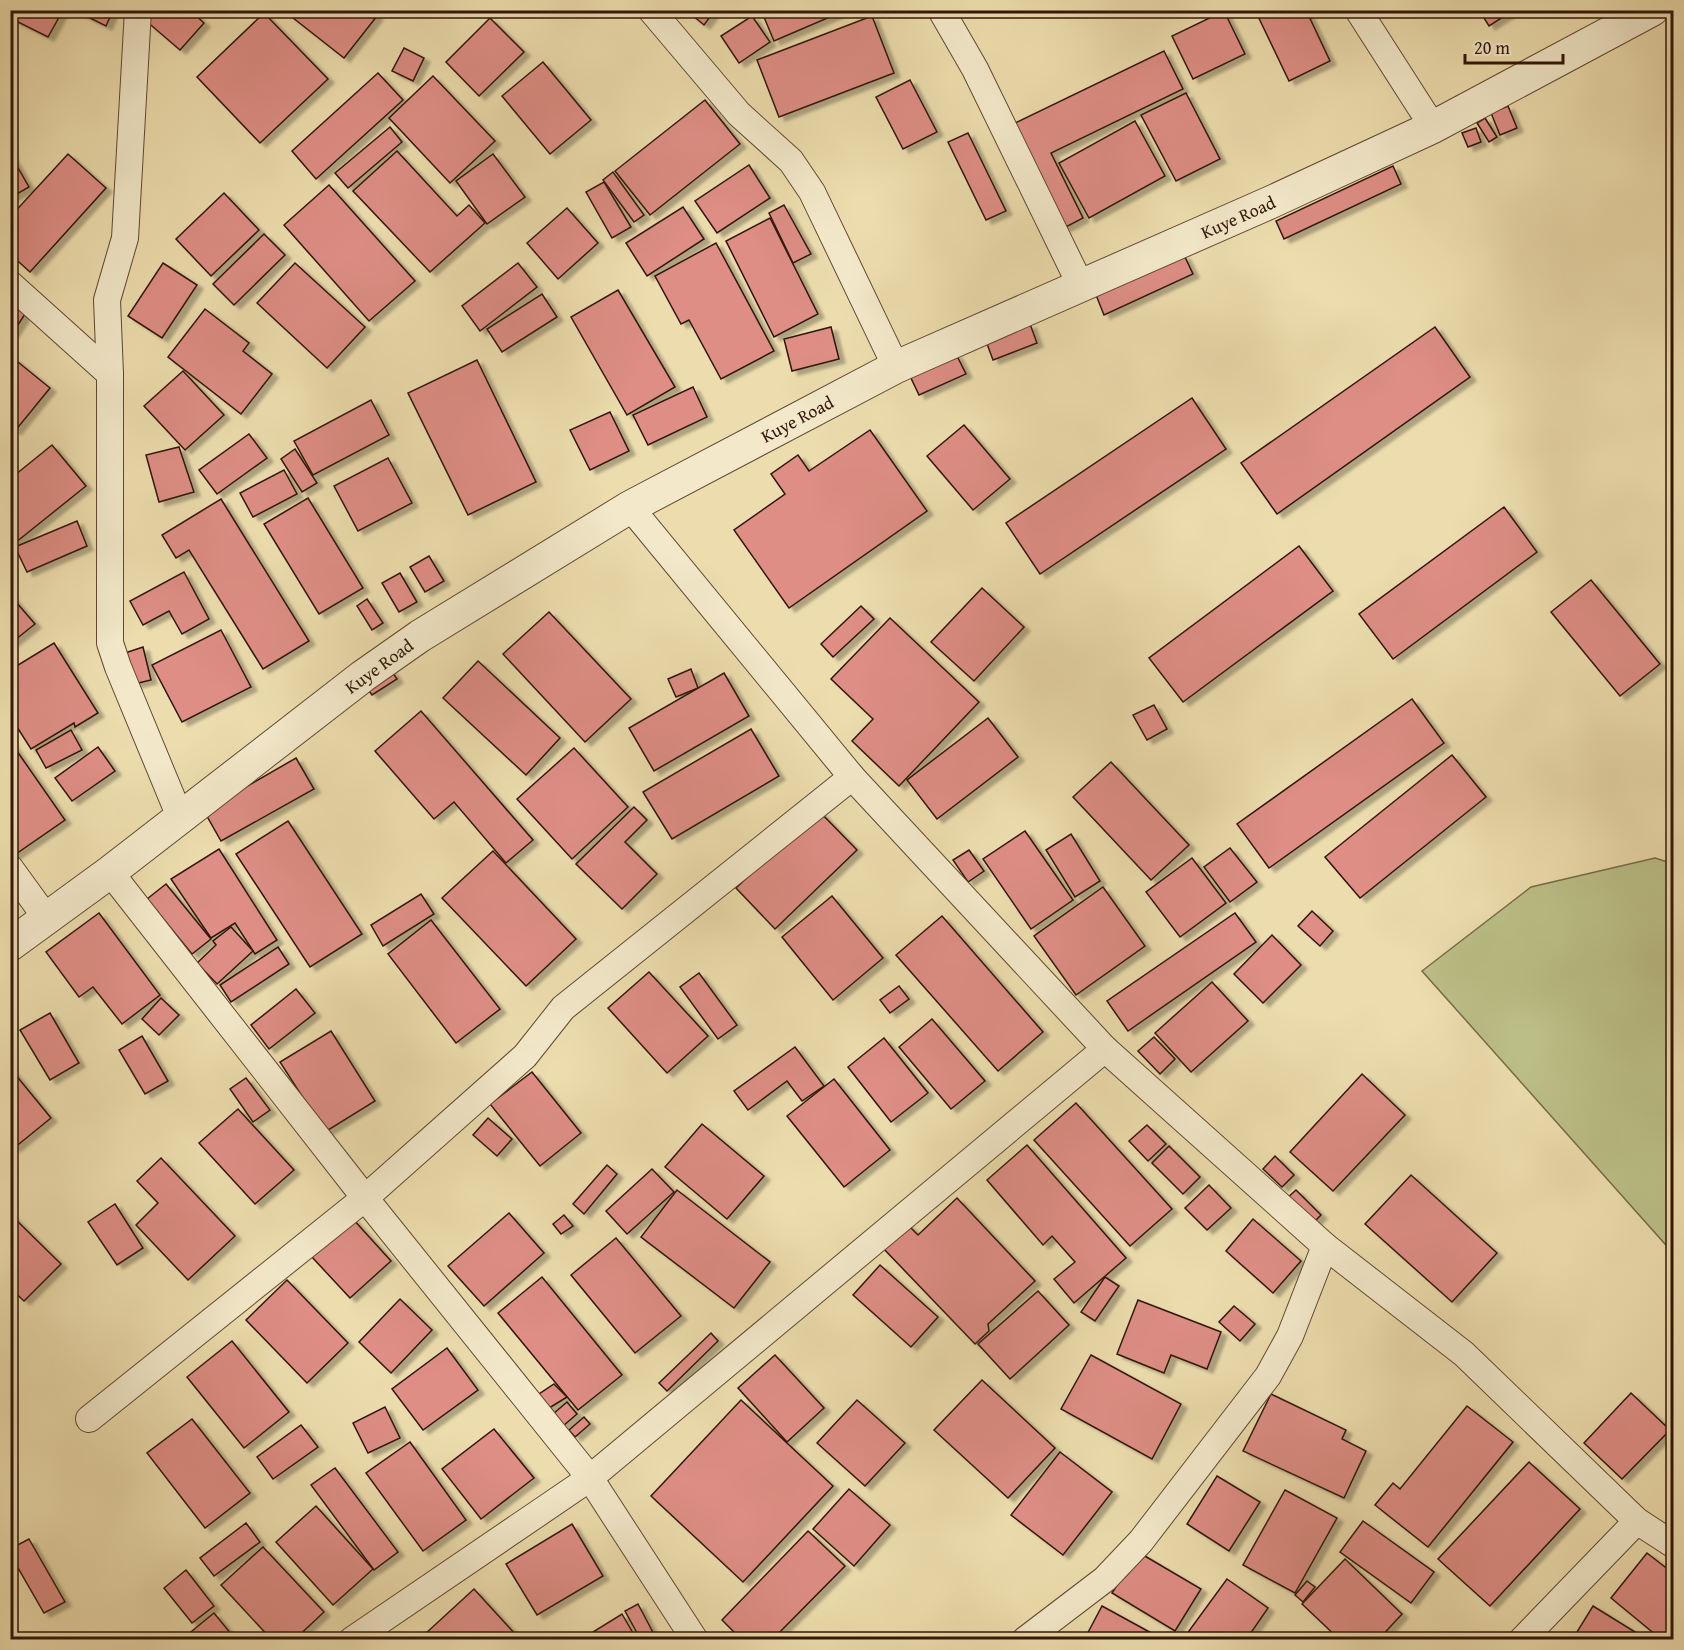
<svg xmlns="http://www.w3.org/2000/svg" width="1684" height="1650" font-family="'Gentium Book Plus',serif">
  <defs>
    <filter id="shadow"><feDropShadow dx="6" dy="4" stdDeviation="1.5" flood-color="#0004"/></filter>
  </defs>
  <rect width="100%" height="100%" fill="#edddae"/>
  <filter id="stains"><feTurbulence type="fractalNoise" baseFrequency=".00333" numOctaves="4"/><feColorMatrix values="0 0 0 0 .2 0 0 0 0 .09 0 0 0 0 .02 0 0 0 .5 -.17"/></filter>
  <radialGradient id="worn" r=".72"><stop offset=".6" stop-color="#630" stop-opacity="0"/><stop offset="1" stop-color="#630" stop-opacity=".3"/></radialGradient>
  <path fill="#bcc088" stroke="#776b49" stroke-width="1.5" d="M 1655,858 L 1674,864 L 1673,1253 L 1422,971 L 1531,887 Z"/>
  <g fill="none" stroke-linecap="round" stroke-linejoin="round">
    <path stroke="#707a68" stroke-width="9" d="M 10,1629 L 19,1640"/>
  </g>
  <g fill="#de8e85" stroke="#32160a" stroke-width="1.5" filter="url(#shadow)">
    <path d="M 10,10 L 63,10 L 48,37 L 10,18 Z"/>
    <path d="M 74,10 L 113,10 L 106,26 Z"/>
    <path d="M 141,10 L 190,10 L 204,23 L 180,50 L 138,14 Z"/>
    <path d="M 283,10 L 370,10 L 377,16 L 344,58 Z"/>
    <path d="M 686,10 L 715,10 L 704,25 Z"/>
    <path d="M 761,10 L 846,10 L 774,41 Z"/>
    <path d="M 1255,10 L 1306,10 L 1330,61 L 1289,81 Z"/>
    <path d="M 1479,10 L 1514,10 L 1489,26 Z"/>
    <path d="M 1224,11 L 1245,54 L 1193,79 L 1172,36 Z"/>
    <path d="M 264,13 L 328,79 L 260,143 L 197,77 Z"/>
    <path d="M 752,16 L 770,42 L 739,63 L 721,36 Z"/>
    <path d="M 872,16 L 894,73 L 779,117 L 757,60 Z"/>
    <path d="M 490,18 L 524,52 L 479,96 L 446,62 Z"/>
    <path d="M 404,48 L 424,58 L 413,81 L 392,71 Z"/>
    <path d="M 1164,51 L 1183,89 L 1051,153 L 1083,218 L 1064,228 L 1013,124 Z"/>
    <path d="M 543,62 L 591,120 L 550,154 L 502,96 Z"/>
    <path d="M 378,73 L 403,100 L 316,179 L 292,151 Z"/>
    <path d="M 433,76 L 495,141 L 450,183 L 389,118 Z"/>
    <path d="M 910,80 L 937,132 L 903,149 L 876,97 Z"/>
    <path d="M 1186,93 L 1220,159 L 1176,181 L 1141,115 Z"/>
    <path d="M 705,100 L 740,144 L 650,215 L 615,171 Z"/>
    <path d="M 1508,106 L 1517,128 L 1500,135 L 1491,113 Z"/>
    <path d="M 1485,118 L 1497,137 L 1489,142 L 1477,123 Z"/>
    <path d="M 1135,121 L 1165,176 L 1089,218 L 1059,163 Z"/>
    <path d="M 390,127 L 402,142 L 348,188 L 335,173 Z"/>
    <path d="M 1476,128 L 1481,142 L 1468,147 L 1462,133 Z"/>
    <path d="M 968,133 L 1006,211 L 986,220 L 948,142 Z"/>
    <path d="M 397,151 L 457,216 L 469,205 L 485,223 L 430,272 L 353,191 Z"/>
    <path d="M 10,154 L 29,187 L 10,198 Z"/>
    <path d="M 68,154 L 106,188 L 30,272 L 10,254 L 10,217 Z"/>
    <path d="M 493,154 L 525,197 L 487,224 L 456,181 Z"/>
    <path d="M 749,165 L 770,198 L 717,233 L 695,201 Z"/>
    <path d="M 1393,166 L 1401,184 L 1284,239 L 1276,221 Z"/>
    <path d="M 613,172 L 644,215 L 634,222 L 603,180 Z"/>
    <path d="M 604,182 L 631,227 L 612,238 L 586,192 Z"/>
    <path d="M 329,185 L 415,281 L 369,321 L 284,225 Z"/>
    <path d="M 224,193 L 259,230 L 211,276 L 176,239 Z"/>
    <path d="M 784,205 L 811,254 L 793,263 L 769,213 Z"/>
    <path d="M 683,207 L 704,239 L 647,276 L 626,243 Z"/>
    <path d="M 567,208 L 598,243 L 558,279 L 527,243 Z"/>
    <path d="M 770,218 L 818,314 L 774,337 L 726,241 Z"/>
    <path d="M 264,234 L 285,255 L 234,305 L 213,284 Z"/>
    <path d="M 716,243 L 774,351 L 721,379 L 689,320 L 681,324 L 655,276 Z"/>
    <path d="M 1184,255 L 1193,274 L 1104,315 L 1096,295 Z"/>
    <path d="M 163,263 L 197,285 L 162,338 L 128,316 Z"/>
    <path d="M 295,263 L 365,327 L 327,368 L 257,303 Z"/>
    <path d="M 518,263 L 537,287 L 480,331 L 462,306 Z"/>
    <path d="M 618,290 L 675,387 L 627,415 L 571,317 Z"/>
    <path d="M 542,294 L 557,317 L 502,352 L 487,329 Z"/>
    <path d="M 10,301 L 27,311 L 12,334 L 10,333 Z"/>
    <path d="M 205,309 L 249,343 L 243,351 L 272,374 L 241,414 L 168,357 Z"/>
    <path d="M 1030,324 L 1037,343 L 993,360 L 986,341 Z"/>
    <path d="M 831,327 L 839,359 L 792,371 L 784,339 Z"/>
    <path d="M 1435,327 L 1470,377 L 1277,514 L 1241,463 Z"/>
    <path d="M 956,354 L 966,374 L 919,395 L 910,376 Z"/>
    <path d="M 13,358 L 50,388 L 15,431 L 10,427 L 10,361 Z"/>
    <path d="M 477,360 L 536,482 L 468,515 L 408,393 Z"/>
    <path d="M 183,371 L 224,415 L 185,450 L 144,406 Z"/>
    <path d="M 693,387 L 707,417 L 648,445 L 633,415 Z"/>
    <path d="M 1192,398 L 1226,449 L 1040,574 L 1006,523 Z"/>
    <path d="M 371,400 L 389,435 L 313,475 L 294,441 Z"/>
    <path d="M 610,412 L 629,451 L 590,470 L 570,430 Z"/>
    <path d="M 964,425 L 1010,479 L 973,510 L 927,456 Z"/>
    <path d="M 870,430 L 927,511 L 789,608 L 734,530 L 785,494 L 771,474 L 798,455 L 809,471 Z"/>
    <path d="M 249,434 L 267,458 L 217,494 L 199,470 Z"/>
    <path d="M 52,445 L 86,486 L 10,547 L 10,479 Z"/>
    <path d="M 179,447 L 194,492 L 159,502 L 146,455 Z"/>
    <path d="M 295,449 L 317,483 L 302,492 L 281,459 Z"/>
    <path d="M 388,458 L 412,503 L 358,531 L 334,486 Z"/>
    <path d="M 284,470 L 297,494 L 253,517 L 240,493 Z"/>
    <path d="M 308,498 L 363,588 L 319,614 L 264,524 Z"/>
    <path d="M 221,499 L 309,641 L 263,669 L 189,550 L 176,558 L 162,535 Z"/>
    <path d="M 1504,507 L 1537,552 L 1393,659 L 1359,614 Z"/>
    <path d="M 77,521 L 87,546 L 27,572 L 15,547 Z"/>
    <path d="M 1299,546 L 1333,591 L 1183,702 L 1149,658 Z"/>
    <path d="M 429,556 L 444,581 L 425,592 L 410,567 Z"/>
    <path d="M 184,572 L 209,619 L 182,634 L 169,611 L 143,625 L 130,601 Z"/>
    <path d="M 400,573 L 417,602 L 399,612 L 382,583 Z"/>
    <path d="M 1591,580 L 1660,664 L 1620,696 L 1551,612 Z"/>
    <path d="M 982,588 L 1024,627 L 974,681 L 931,642 Z"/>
    <path d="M 10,595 L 35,624 L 10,644 Z"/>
    <path d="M 367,599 L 383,623 L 372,630 L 357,606 Z"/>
    <path d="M 861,606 L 874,619 L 833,657 L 821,644 Z"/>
    <path d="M 549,612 L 631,699 L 585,742 L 503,654 Z"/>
    <path d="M 890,618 L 979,702 L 899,786 L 852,741 L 873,719 L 831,679 Z"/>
    <path d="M 221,630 L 251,687 L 182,722 L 152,665 Z"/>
    <path d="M 54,643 L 98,713 L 75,727 L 74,723 L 31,749 L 10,716 L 10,670 Z"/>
    <path d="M 143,647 L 151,680 L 134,684 L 125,653 Z"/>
    <path d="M 478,661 L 560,738 L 526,775 L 443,698 Z"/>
    <path d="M 691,669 L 698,688 L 676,697 L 668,679 Z"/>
    <path d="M 391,670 L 397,679 L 372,695 L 366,687 Z"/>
    <path d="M 724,673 L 749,716 L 654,771 L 629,728 Z"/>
    <path d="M 1412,699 L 1444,743 L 1269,868 L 1237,824 Z"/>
    <path d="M 1154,705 L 1167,729 L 1147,740 L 1133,715 Z"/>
    <path d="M 421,711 L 533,840 L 506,863 L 454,802 L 434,819 L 375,751 Z"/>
    <path d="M 988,718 L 1018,757 L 937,819 L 907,780 Z"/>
    <path d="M 751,729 L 779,776 L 672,839 L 643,792 Z"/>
    <path d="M 71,730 L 82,750 L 46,768 L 36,750 Z"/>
    <path d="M 12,744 L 65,820 L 13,856 L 10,852 Z"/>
    <path d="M 98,747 L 115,771 L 72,801 L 55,778 Z"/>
    <path d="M 574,748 L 628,807 L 572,859 L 517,799 Z"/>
    <path d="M 1452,755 L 1486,797 L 1360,898 L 1325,857 Z"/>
    <path d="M 296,758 L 314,789 L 221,841 L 204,811 Z"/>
    <path d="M 1111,762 L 1189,845 L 1151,880 L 1073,797 Z"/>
    <path d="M 634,807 L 647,820 L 625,842 L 657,874 L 622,909 L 576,864 Z"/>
    <path d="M 818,810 L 857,850 L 775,929 L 736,888 Z"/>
    <path d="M 288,821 L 362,934 L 310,967 L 236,854 Z"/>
    <path d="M 1025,831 L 1073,900 L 1031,929 L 983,859 Z"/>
    <path d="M 1071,834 L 1100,881 L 1075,897 L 1046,850 Z"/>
    <path d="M 1230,848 L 1257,882 L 1230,902 L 1204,867 Z"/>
    <path d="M 219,849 L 277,940 L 255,954 L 235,923 L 211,938 L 171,879 Z"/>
    <path d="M 969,850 L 984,871 L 968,882 L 953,860 Z"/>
    <path d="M 493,851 L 576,939 L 526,986 L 442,898 Z"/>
    <path d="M 1192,858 L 1226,903 L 1180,937 L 1146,892 Z"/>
    <path d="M 166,884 L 211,939 L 192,954 L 147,899 Z"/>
    <path d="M 1103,887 L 1145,946 L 1076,995 L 1034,936 Z"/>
    <path d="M 421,894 L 434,914 L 383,946 L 371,925 Z"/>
    <path d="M 832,896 L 883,958 L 833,1000 L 782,937 Z"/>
    <path d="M 1312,911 L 1333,931 L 1320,946 L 1298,926 Z"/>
    <path d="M 99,913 L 160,995 L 122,1024 L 93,987 L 79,997 L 46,952 Z"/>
    <path d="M 1235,913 L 1256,942 L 1128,1031 L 1107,1001 Z"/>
    <path d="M 942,916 L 1043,1032 L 998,1071 L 896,955 Z"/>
    <path d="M 431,920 L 500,1009 L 456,1043 L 388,954 Z"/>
    <path d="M 231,927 L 253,951 L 217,984 L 197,963 L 216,945 L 213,941 Z"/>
    <path d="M 1272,935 L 1301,965 L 1263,1003 L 1234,974 Z"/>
    <path d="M 278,947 L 289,964 L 231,1002 L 220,985 Z"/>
    <path d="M 649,972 L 708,1036 L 667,1073 L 608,1008 Z"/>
    <path d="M 699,973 L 737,1025 L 718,1039 L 680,987 Z"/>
    <path d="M 1212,982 L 1248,1021 L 1191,1072 L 1155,1033 Z"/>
    <path d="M 899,986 L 909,999 L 890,1013 L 880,1000 Z"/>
    <path d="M 296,989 L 315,1013 L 269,1049 L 251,1025 Z"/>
    <path d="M 161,998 L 179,1015 L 159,1035 L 142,1019 Z"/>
    <path d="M 50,1013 L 79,1063 L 50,1080 L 20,1030 Z"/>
    <path d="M 932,1019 L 985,1081 L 951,1109 L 899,1047 Z"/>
    <path d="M 331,1031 L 375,1101 L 325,1132 L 280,1062 Z"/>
    <path d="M 142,1036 L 168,1081 L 145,1094 L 119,1050 Z"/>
    <path d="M 1154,1037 L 1175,1059 L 1160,1074 L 1138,1051 Z"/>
    <path d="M 884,1038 L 928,1093 L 891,1122 L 848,1067 Z"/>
    <path d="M 795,1047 L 824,1086 L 802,1101 L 787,1081 L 748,1110 L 734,1091 Z"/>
    <path d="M 10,1068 L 51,1118 L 14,1148 L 10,1144 Z"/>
    <path d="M 532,1072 L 581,1133 L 540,1166 L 490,1104 Z"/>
    <path d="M 1362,1074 L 1405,1115 L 1333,1191 L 1290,1152 Z"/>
    <path d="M 246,1078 L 270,1110 L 253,1122 L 230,1089 Z"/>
    <path d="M 834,1079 L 890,1150 L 844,1187 L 787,1116 Z"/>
    <path d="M 1076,1103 L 1172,1209 L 1130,1246 L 1034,1140 Z"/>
    <path d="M 238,1109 L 294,1170 L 255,1204 L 199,1143 Z"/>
    <path d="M 488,1118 L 512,1139 L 497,1156 L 473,1135 Z"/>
    <path d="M 702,1124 L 764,1176 L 727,1219 L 665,1167 Z"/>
    <path d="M 1147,1125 L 1166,1144 L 1148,1161 L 1129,1141 Z"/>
    <path d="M 1027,1145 L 1126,1258 L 1074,1303 L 1054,1279 L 1075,1262 L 1052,1236 L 1043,1245 L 987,1180 Z"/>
    <path d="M 1169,1146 L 1200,1177 L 1183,1194 L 1152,1163 Z"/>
    <path d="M 1275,1156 L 1294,1175 L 1282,1187 L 1263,1169 Z"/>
    <path d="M 161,1158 L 235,1236 L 188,1280 L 136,1225 L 158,1203 L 137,1181 Z"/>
    <path d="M 607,1165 L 617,1174 L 584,1214 L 573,1204 Z"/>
    <path d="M 652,1169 L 674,1192 L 627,1234 L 606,1211 Z"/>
    <path d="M 1411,1175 L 1497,1253 L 1452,1302 L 1365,1224 Z"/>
    <path d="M 1209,1185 L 1231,1208 L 1207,1230 L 1185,1208 Z"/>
    <path d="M 677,1190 L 770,1262 L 734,1308 L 641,1237 Z"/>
    <path d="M 1296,1190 L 1321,1215 L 1311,1225 L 1285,1200 Z"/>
    <path d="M 957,1198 L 1035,1281 L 988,1324 L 989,1331 L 975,1344 L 882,1247 L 907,1224 L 918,1235 Z"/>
    <path d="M 115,1204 L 143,1248 L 117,1265 L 88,1222 Z"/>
    <path d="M 509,1213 L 544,1253 L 484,1306 L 448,1266 Z"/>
    <path d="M 10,1214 L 61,1264 L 24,1301 L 10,1288 Z"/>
    <path d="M 564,1215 L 573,1226 L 561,1234 L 553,1224 Z"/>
    <path d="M 352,1218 L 391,1261 L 350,1298 L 311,1256 Z"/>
    <path d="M 1253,1219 L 1301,1261 L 1273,1293 L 1226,1251 Z"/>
    <path d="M 616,1238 L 681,1316 L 635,1353 L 571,1275 Z"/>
    <path d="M 880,1265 L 938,1317 L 911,1347 L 853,1295 Z"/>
    <path d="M 542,1277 L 622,1375 L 578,1410 L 498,1313 Z"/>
    <path d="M 1105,1277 L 1119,1286 L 1095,1321 L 1081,1312 Z"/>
    <path d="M 287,1280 L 348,1343 L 307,1383 L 246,1320 Z"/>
    <path d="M 1038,1291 L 1069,1325 L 1010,1379 L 978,1344 Z"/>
    <path d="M 400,1299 L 432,1330 L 391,1373 L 359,1342 Z"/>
    <path d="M 1138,1300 L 1221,1332 L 1207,1369 L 1171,1355 L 1164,1373 L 1117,1354 Z"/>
    <path d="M 1234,1306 L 1255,1324 L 1240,1341 L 1219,1322 Z"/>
    <path d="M 711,1333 L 718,1341 L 667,1391 L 659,1383 Z"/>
    <path d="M 232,1341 L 289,1412 L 244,1448 L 187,1377 Z"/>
    <path d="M 447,1348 L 478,1390 L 423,1430 L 392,1389 Z"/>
    <path d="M 775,1355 L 824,1408 L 787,1442 L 738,1388 Z"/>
    <path d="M 1091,1355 L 1181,1404 L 1152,1459 L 1061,1409 Z"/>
    <path d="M 982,1380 L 1055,1448 L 1008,1498 L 934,1430 Z"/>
    <path d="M 554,1384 L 567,1397 L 546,1410 L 536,1396 Z"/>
    <path d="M 1631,1393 L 1670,1430 L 1622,1479 L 1584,1443 Z"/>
    <path d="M 1271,1394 L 1346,1430 L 1342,1439 L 1366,1451 L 1344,1498 L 1243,1451 Z"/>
    <path d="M 741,1400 L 833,1486 L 743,1582 L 651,1496 Z"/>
    <path d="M 857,1400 L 905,1443 L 865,1486 L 817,1443 Z"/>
    <path d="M 567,1402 L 577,1414 L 563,1426 L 553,1414 Z"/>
    <path d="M 1467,1406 L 1513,1442 L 1428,1547 L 1375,1505 L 1393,1483 L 1400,1489 Z"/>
    <path d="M 385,1407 L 400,1438 L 368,1453 L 353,1423 Z"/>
    <path d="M 584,1417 L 590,1424 L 575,1437 L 569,1430 Z"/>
    <path d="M 192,1419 L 250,1493 L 205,1528 L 147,1453 Z"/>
    <path d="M 301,1425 L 318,1447 L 273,1479 L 257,1457 Z"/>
    <path d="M 494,1429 L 534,1478 L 481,1519 L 442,1469 Z"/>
    <path d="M 410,1442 L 466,1520 L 423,1551 L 366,1473 Z"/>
    <path d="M 1060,1452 L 1112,1492 L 1063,1555 L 1011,1515 Z"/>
    <path d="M 1529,1462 L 1580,1509 L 1490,1606 L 1438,1559 Z"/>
    <path d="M 335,1468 L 398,1552 L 374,1570 L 311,1485 Z"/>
    <path d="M 1217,1476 L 1260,1502 L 1229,1551 L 1187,1524 Z"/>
    <path d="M 849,1489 L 890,1525 L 854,1566 L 813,1529 Z"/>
    <path d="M 1285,1490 L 1337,1518 L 1295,1593 L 1243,1565 Z"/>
    <path d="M 316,1506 L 373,1569 L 333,1605 L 276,1542 Z"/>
    <path d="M 1363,1521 L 1434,1572 L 1411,1603 L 1340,1552 Z"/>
    <path d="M 246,1523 L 260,1542 L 214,1576 L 200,1558 Z"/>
    <path d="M 572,1524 L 603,1576 L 537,1615 L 506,1564 Z"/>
    <path d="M 808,1531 L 845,1566 L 772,1640 L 742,1640 L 722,1620 Z"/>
    <path d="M 29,1539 L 65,1602 L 44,1613 L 10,1554 L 10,1549 Z"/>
    <path d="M 263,1547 L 324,1612 L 294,1640 L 272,1640 L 221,1585 Z"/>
    <path d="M 1138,1552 L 1201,1589 L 1175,1631 L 1112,1593 Z"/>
    <path d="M 1647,1553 L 1674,1574 L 1673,1640 L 1662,1640 L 1611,1598 Z"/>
    <path d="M 1345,1559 L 1402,1614 L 1378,1640 L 1340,1640 L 1302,1604 Z"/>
    <path d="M 186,1570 L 214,1606 L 192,1623 L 164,1588 Z"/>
    <path d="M 1227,1579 L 1268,1608 L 1246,1640 L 1193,1640 L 1186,1635 Z"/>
    <path d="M 1307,1581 L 1315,1587 L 1303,1602 L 1295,1595 Z"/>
    <path d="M 474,1589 L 517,1636 L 514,1640 L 430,1640 L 425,1634 Z"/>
    <path d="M 638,1604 L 657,1640 L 641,1640 L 625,1611 Z"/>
    <path d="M 1102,1606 L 1164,1640 L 1084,1640 Z"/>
    <path d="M 1593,1606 L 1648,1640 L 1572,1640 Z"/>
    <path d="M 214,1613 L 236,1640 L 181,1640 Z"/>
    <path d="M 622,1614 L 637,1640 L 580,1640 Z"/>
  </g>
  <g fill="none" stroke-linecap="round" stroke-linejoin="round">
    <g stroke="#614833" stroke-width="28">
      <g id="minor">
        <path d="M 138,10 L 125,238 L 107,300 L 110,374 L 110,643 L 118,667 L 180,817"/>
        <path d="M 651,10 L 739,114 L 791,161 L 812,192 L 896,367"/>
        <path d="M 941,10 L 975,69 L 1081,286"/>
        <path d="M 1358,10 L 1433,127"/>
        <path d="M 10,284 L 110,374"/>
        <path d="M 630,507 L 852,777 L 1105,1049 L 1325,1246 L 1464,1354 L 1637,1521 L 1674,1545"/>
        <path d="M 10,868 L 47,919"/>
        <path d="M 110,872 L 365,1198 L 590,1478 L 695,1640"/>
        <path d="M 89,1419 L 365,1198 L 525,1056 L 563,1008 L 852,777"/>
        <path d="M 352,1640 L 590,1478 L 1105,1049"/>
        <path d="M 1025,1640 L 1105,1579 L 1141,1541 L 1268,1376 L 1290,1336 L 1325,1246"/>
        <path d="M 1522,1640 L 1637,1521"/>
      </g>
    </g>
    <g stroke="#614833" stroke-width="34">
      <path id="tertiary" d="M 10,945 L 110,872 L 363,676 L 420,636 L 630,507 L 896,367 L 1269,203 L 1433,127 L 1652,10"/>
    </g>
    <use href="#minor" stroke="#f3e9ca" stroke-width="26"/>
    <use href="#tertiary" stroke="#f3e9ca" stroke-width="32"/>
  </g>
  <g text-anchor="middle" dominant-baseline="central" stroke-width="6" stroke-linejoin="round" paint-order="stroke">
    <g font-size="18" fill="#32160a" stroke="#f3e9ca">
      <text transform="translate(1238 217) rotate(-24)">Kuye Road</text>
      <text transform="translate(797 419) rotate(-28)">Kuye Road</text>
      <text transform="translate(379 666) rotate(-36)">Kuye Road</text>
    </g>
  </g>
  <rect width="1684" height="1650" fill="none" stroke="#edddae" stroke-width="36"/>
  <rect x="12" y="12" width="1660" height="1626" fill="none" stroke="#32160a" stroke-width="3"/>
  <rect x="18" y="18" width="1648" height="1614" fill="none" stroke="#32160a" stroke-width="1.5"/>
  <path d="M1465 54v9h98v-9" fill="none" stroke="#32160a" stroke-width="3"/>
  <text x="1474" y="54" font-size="18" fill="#32160a" stroke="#f3e9ca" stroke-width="4.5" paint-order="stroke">20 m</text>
  <rect width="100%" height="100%" filter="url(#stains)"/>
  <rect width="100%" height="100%" fill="url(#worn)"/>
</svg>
